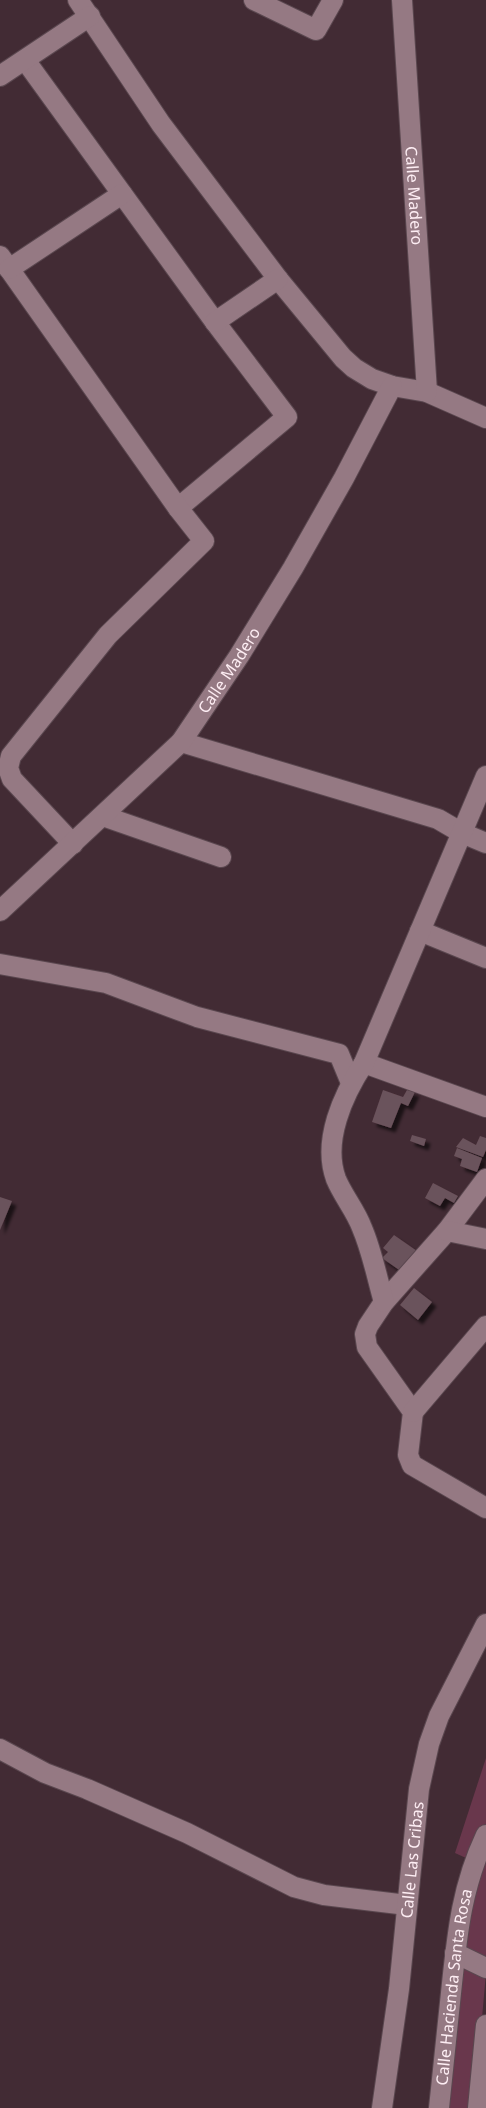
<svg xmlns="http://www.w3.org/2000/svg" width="486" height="2108" font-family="'Noto Sans',sans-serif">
  <defs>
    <filter id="shadow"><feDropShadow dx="4.5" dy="4.5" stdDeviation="1.5" flood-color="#0009"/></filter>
  </defs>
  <rect width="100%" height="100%" fill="#422b34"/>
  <g fill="#69374c">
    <path d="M 486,1758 L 486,1826 L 466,1858 L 455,1853 Z"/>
    <path d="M 486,1846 L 486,1964 L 460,1952 Z"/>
    <path d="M 459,1957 L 486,1973 L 474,2108 L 443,2108 Z"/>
  </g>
  <g fill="#6b525b" filter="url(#shadow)">
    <path d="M 383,1090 L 403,1097 L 407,1090 L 415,1092 L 408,1106 L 401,1103 L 391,1128 L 372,1122 Z"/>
    <path d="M 412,1135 L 426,1139 L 424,1146 L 410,1141 Z"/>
    <path d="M 480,1136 L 486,1138 L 486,1150 L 483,1157 L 456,1147 L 463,1138 L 476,1145 Z"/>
    <path d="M 457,1148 L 482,1158 L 477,1172 L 460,1166 L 462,1159 L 454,1156 Z"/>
    <path d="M 433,1183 L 458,1196 L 454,1203 L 445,1198 L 440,1206 L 425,1198 Z"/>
    <path d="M 0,1197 L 12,1201 L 0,1230 Z"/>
    <path d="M 394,1235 L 417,1251 L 402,1272 L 382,1258 L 388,1252 L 383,1248 Z"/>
    <path d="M 414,1288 L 432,1302 L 418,1320 L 400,1305 Z"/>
  </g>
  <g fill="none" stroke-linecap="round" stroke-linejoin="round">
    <g stroke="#5a474f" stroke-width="22">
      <g id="minor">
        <path d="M 78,0 L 161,124 L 278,279 L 343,358 L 354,368 L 372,379 L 392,386 L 427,392 L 486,418"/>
        <path d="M 254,0 L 316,30 L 333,0"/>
        <path id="s1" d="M 402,0 L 427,392"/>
        <path d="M 25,60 L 215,322 L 287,417 L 178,508"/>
        <path d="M 0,76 L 90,16"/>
        <path d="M 0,256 L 178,508 L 204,541 L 108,635 L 11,756 L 8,768 L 12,779 L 73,844"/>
        <path d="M 9,269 L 122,194"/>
        <path d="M 215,322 L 278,279"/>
        <path d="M 181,742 L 438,819 L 462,833 L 486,843"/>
        <path d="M 103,816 L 221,857"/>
        <path id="s2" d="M 0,911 L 181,742 L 239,656 L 293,568 L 344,478 L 392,386"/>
        <path d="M 420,931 L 486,958"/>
        <path d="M 0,964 L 106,983 L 197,1017 L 339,1054 L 351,1083"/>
        <path d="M 364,1063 L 486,1107"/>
        <path d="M 486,1179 L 447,1231 L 384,1302 L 368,1326 L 365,1334 L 367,1347 L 413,1412 L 408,1455 L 412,1465 L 486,1508"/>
        <path d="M 447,1231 L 486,1239"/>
        <path d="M 384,1302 C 377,1278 372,1251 362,1228 C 356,1211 343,1196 336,1179 C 322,1141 343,1095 364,1063 L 486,776"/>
        <path d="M 413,1412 L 486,1326"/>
        <path d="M 0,1749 L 45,1773 L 87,1789 L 187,1833 L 294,1887 L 324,1895 L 407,1905"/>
        <path d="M 455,1953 L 486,1968"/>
        <path id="s3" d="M 382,2108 L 399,1989 L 419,1789 L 429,1744 L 439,1716 L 486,1624"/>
        <path id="s4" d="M 439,2108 C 443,2070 447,2031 451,1993 C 457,1936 461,1888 486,1835"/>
        <path d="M 478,2108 L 486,2025"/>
      </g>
    </g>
    <use href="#minor" stroke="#957983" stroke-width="20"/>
  </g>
  <g text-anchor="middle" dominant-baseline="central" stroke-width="5" stroke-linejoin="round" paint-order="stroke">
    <g font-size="16" fill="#fdedf3" stroke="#422b34">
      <text stroke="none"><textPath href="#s1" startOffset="196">Calle Madero</textPath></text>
      <text stroke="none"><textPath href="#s2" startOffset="334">Calle Madero</textPath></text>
      <text stroke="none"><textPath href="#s3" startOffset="250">Calle Las Cribas</textPath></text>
      <text stroke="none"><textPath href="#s4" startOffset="122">Calle Hacienda Santa Rosa</textPath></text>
    </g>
  </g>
</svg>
